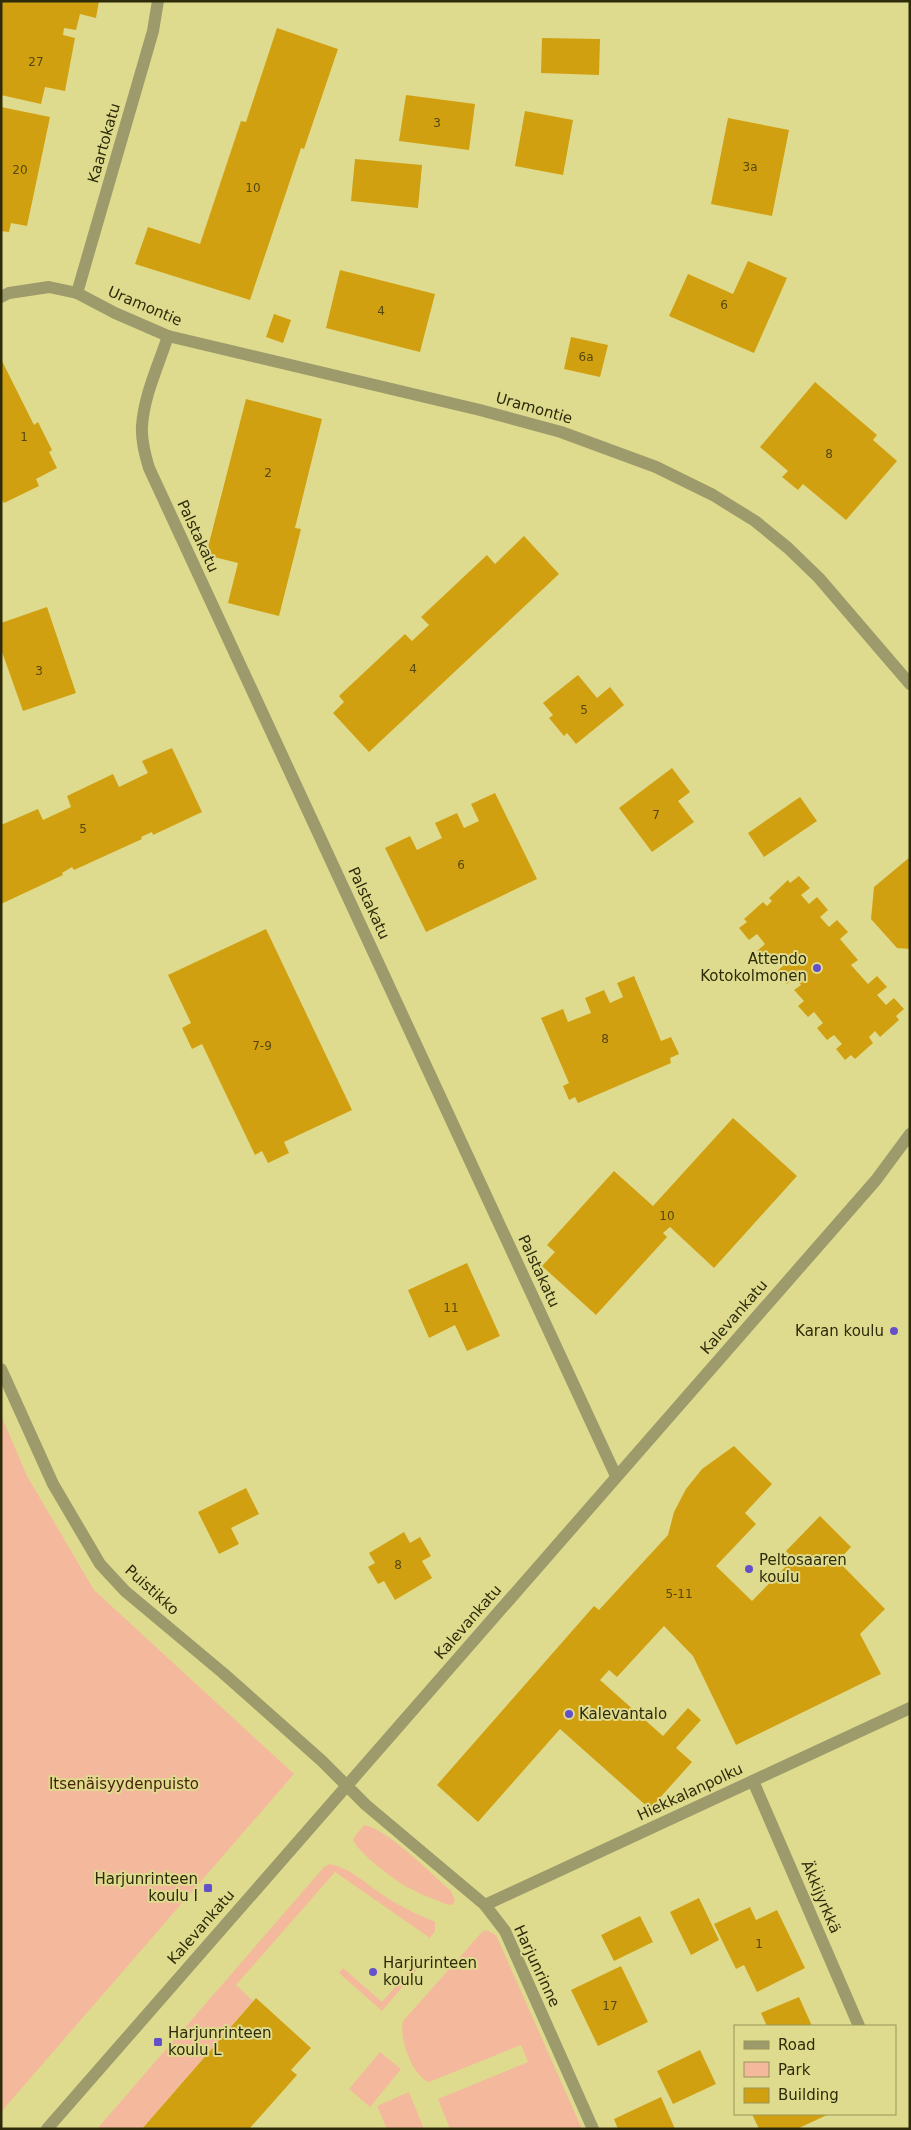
<svg xmlns="http://www.w3.org/2000/svg" width="911" height="2130" font-family="'DejaVu Sans',sans-serif">
  <rect width="100%" height="100%" fill="#dfdb8e"/>
  <g fill="#f4b89c">
    <path d="M 1,1415 L 27,1476 L 94,1590 L 294,1774 L 1,2112 Z"/>
    <path d="M 364,1825 C 389,1830 430,1873 451,1891 L 455,1901 L 452,1905 L 446,1904 C 432,1898 416,1893 402,1884 C 392,1878 355,1850 353,1839 Z"/>
    <path d="M 330,1864 C 350,1868 364,1882 380,1893 C 397,1905 416,1914 435,1922 L 435,1931 L 430,1938 L 335,1872 L 236,1985 L 253,2001 L 142,2129 L 97,2129 L 324,1867 Z"/>
    <path d="M 486,1930 L 496,1935 L 582,2129 L 450,2129 L 438,2099 L 528,2062 L 521,2045 L 429,2082 C 412,2076 399,2038 403,2021 L 482,1932 Z"/>
    <path d="M 416,1963 L 420,1966 L 382,2011 L 339,1973 L 343,1968 L 382,2002 Z"/>
    <path d="M 380,2052 L 401,2069 L 370,2107 L 349,2089 Z"/>
    <path d="M 409,2092 L 424,2129 L 387,2129 L 377,2106 Z"/>
  </g>
  <g fill="#d1a011">
    <path d="M 1,1 L 99,1 L 96,18 L 80,14 L 76,30 L 64,28 L 63,35 L 75,38 L 65,91 L 45,87 L 41,104 L 1,95 Z"/>
    <path d="M 277,28 L 338,49 L 304,149 L 301,148 L 250,300 L 135,264 L 148,227 L 200,244 L 241,121 L 246,122 Z"/>
    <path d="M 542,38 L 600,39 L 599,75 L 541,73 Z"/>
    <path d="M 406,95 L 475,104 L 469,150 L 399,141 Z"/>
    <path d="M 1,107 L 50,117 L 27,226 L 11,223 L 9,232 L 1,231 Z"/>
    <path d="M 525,111 L 573,120 L 563,175 L 515,166 Z"/>
    <path d="M 728,118 L 789,130 L 772,216 L 711,204 Z"/>
    <path d="M 355,159 L 422,165 L 418,208 L 351,201 Z"/>
    <path d="M 748,261 L 787,278 L 754,353 L 669,316 L 688,274 L 733,294 Z"/>
    <path d="M 340,270 L 435,294 L 420,352 L 326,328 Z"/>
    <path d="M 274,314 L 291,320 L 283,343 L 266,337 Z"/>
    <path d="M 571,337 L 608,345 L 600,377 L 564,369 Z"/>
    <path d="M 1,359 L 34,425 L 38,422 L 52,450 L 49,452 L 57,468 L 36,479 L 39,486 L 4,503 L 1,498 Z"/>
    <path d="M 815,382 L 877,435 L 873,440 L 897,461 L 846,520 L 803,484 L 798,490 L 782,477 L 788,471 L 760,447 Z"/>
    <path d="M 246,399 L 322,419 L 295,528 L 301,529 L 279,616 L 228,603 L 238,563 L 206,555 Z"/>
    <path d="M 524,536 L 559,574 L 369,752 L 333,713 L 344,702 L 339,696 L 405,634 L 412,641 L 429,625 L 421,617 L 487,555 L 495,564 Z"/>
    <path d="M 47,607 L 76,693 L 23,711 L 1,649 L 1,623 Z"/>
    <path d="M 578,675 L 597,698 L 610,687 L 624,705 L 576,744 L 567,733 L 564,736 L 549,718 L 553,715 L 543,703 Z"/>
    <path d="M 172,748 L 202,812 L 153,835 L 152,832 L 141,837 L 142,839 L 74,870 L 72,867 L 62,873 L 63,875 L 1,904 L 1,825 L 38,809 L 43,820 L 71,807 L 67,796 L 113,774 L 119,787 L 148,773 L 142,761 Z"/>
    <path d="M 672,768 L 690,792 L 678,801 L 694,822 L 652,852 L 619,808 Z"/>
    <path d="M 495,793 L 537,879 L 426,932 L 385,848 L 410,836 L 417,850 L 442,838 L 435,823 L 457,813 L 464,828 L 479,821 L 471,804 Z"/>
    <path d="M 800,797 L 817,821 L 764,857 L 748,833 Z"/>
    <path d="M 910,857 L 910,949 L 897,948 L 871,919 L 874,887 Z"/>
    <path d="M 799,876 L 810,888 L 801,895 L 809,904 L 817,897 L 828,910 L 820,917 L 829,927 L 837,920 L 848,932 L 840,939 L 858,960 L 851,965 L 868,984 L 877,976 L 887,987 L 877,995 L 886,1005 L 894,998 L 904,1009 L 896,1016 L 899,1020 L 880,1037 L 875,1031 L 869,1037 L 873,1043 L 855,1059 L 851,1055 L 845,1060 L 836,1049 L 842,1044 L 834,1035 L 827,1040 L 817,1028 L 823,1023 L 814,1012 L 808,1017 L 798,1006 L 804,1001 L 794,990 L 801,985 L 795,977 L 787,984 L 776,972 L 784,965 L 776,956 L 769,963 L 757,951 L 765,944 L 757,934 L 749,940 L 739,928 L 747,922 L 744,919 L 763,902 L 767,906 L 772,901 L 769,898 L 788,880 L 790,883 Z"/>
    <path d="M 266,929 L 352,1110 L 284,1142 L 289,1153 L 268,1163 L 262,1151 L 255,1155 L 202,1044 L 192,1049 L 182,1028 L 191,1023 L 168,975 Z"/>
    <path d="M 634,976 L 661,1041 L 671,1037 L 679,1054 L 670,1058 L 671,1063 L 578,1103 L 575,1097 L 569,1100 L 563,1086 L 569,1083 L 541,1018 L 563,1009 L 568,1022 L 591,1013 L 585,998 L 604,990 L 610,1003 L 623,997 L 617,983 Z"/>
    <path d="M 733,1118 L 797,1176 L 714,1268 L 670,1227 L 663,1233 L 667,1237 L 596,1315 L 542,1266 L 555,1252 L 547,1245 L 614,1171 L 653,1206 Z"/>
    <path d="M 467,1263 L 500,1336 L 467,1351 L 455,1325 L 429,1338 L 408,1290 Z"/>
    <path d="M 734,1446 L 772,1484 L 745,1513 L 756,1524 L 716,1566 L 752,1601 L 793,1559 L 786,1551 L 820,1516 L 851,1547 L 838,1561 L 885,1609 L 860,1634 L 881,1674 L 736,1745 L 693,1656 L 664,1626 L 617,1677 L 609,1670 L 600,1680 L 663,1736 L 688,1708 L 701,1720 L 676,1748 L 692,1762 L 650,1809 L 560,1729 L 478,1822 L 437,1785 L 594,1606 L 599,1610 L 668,1535 L 674,1512 L 686,1489 L 702,1469 Z"/>
    <path d="M 246,1488 L 259,1514 L 231,1528 L 239,1544 L 219,1554 L 198,1512 Z"/>
    <path d="M 404,1532 L 410,1543 L 420,1537 L 431,1556 L 422,1561 L 432,1578 L 395,1600 L 384,1581 L 378,1584 L 368,1567 L 375,1563 L 369,1553 Z"/>
    <path d="M 699,1898 L 719,1940 L 691,1955 L 670,1912 Z"/>
    <path d="M 750,1907 L 756,1920 L 777,1910 L 805,1968 L 757,1992 L 744,1965 L 736,1969 L 714,1924 Z"/>
    <path d="M 640,1916 L 653,1942 L 614,1961 L 601,1935 Z"/>
    <path d="M 621,1966 L 648,2022 L 598,2046 L 571,1990 Z"/>
    <path d="M 799,1997 L 812,2026 L 767,2026 L 761,2013 Z"/>
    <path d="M 256,1998 L 311,2048 L 291,2070 L 297,2075 L 249,2129 L 142,2129 Z"/>
    <path d="M 700,2050 L 716,2084 L 673,2104 L 657,2071 Z"/>
    <path d="M 661,2097 L 675,2129 L 618,2129 L 614,2119 Z"/>
    <path d="M 752,2114 L 829,2114 L 797,2129 L 759,2129 Z"/>
  </g>
  <g fill="none" stroke-linecap="round" stroke-linejoin="round">
    <g stroke="#9d9b6b" stroke-width="12">
      <path d="M 77,293 L 153,31 L 158,1"/>
      <path d="M 1,297 L 9,293 L 49,287 L 77,293 L 115,313 L 168,336 L 480,410 L 561,432 L 656,467 L 713,495 L 755,521 L 788,548 L 819,578 L 910,684"/>
      <path d="M 168,336 C 159,364 144,395 142,426 C 141,440 145,455 149,468 L 616,1476"/>
      <path d="M 1,1369 L 53,1484 L 100,1564 L 125,1591 L 223,1673 L 322,1761 L 366,1805 L 485,1905 L 505,1931 L 593,2129"/>
      <path d="M 753,1781 L 859,2026"/>
      <path d="M 485,1905 L 910,1708"/>
    </g>
    <path stroke="#9d9b6b" stroke-width="12" d="M 47,2129 L 876,1180 L 910,1134"/>
  </g>
  <g fill="#6450c9" stroke="#dfdb8e" stroke-width="2">
    <circle cx="817" cy="968" r="5"/>
    <circle cx="894" cy="1331" r="5"/>
    <circle cx="749" cy="1569" r="5"/>
    <circle cx="569" cy="1714" r="5"/>
    <rect x="203" y="1883" width="10" height="10" rx="2.5"/>
    <circle cx="373" cy="1972" r="5"/>
    <rect x="153" y="2037" width="10" height="10" rx="2.5"/>
  </g>
  <g text-anchor="middle" dominant-baseline="central" stroke-width="4" stroke-linejoin="round" paint-order="stroke">
    <g font-size="12" fill="#56480c">
      <text x="36" y="62">27</text>
      <text x="437" y="123">3</text>
      <text x="750" y="167">3a</text>
      <text x="20" y="170">20</text>
      <text x="253" y="188">10</text>
      <text x="724" y="305">6</text>
      <text x="381" y="311">4</text>
      <text x="586" y="357">6a</text>
      <text x="24" y="437">1</text>
      <text x="829" y="454">8</text>
      <text x="268" y="473">2</text>
      <text x="413" y="669">4</text>
      <text x="39" y="671">3</text>
      <text x="584" y="710">5</text>
      <text x="656" y="815">7</text>
      <text x="83" y="829">5</text>
      <text x="461" y="865">6</text>
      <text x="605" y="1039">8</text>
      <text x="262" y="1046">7-9</text>
      <text x="667" y="1216">10</text>
      <text x="451" y="1308">11</text>
      <text x="398" y="1565">8</text>
      <text x="679" y="1594">5-11</text>
      <text x="759" y="1944">1</text>
      <text x="610" y="2006">17</text>
    </g>
    <g font-size="15" fill="#2d2b0a" stroke="#dfdb8e">
      <text transform="translate(104 143) rotate(-74)">Kaartokatu</text>
      <text transform="translate(145 306) rotate(23)">Uramontie</text>
      <text transform="translate(534 408) rotate(16)">Uramontie</text>
      <text transform="translate(198 536) rotate(65)">Palstakatu</text>
      <text transform="translate(369 903) rotate(65)">Palstakatu</text>
      <text transform="translate(539 1271) rotate(65)">Palstakatu</text>
      <text transform="translate(734 1317) rotate(-49)">Kalevankatu</text>
      <text transform="translate(152 1590) rotate(42)">Puistikko</text>
      <text transform="translate(468 1622) rotate(-49)">Kalevankatu</text>
      <text transform="translate(690 1792) rotate(-25)">Hiekkalanpolku</text>
      <text transform="translate(821 1897) rotate(67)">Äkkijyrkkä</text>
      <text transform="translate(201 1927) rotate(-49)">Kalevankatu</text>
      <text transform="translate(537 1966) rotate(65)">Harjunrinne</text>
    </g>
    <g font-size="15" fill="#2d2b0a" stroke="#dfdb8e" text-anchor="start">
      <text x="807" y="959" text-anchor="end">Attendo<tspan x="807" dy="17">Kotokolmonen</tspan></text>
      <text x="884" y="1331" text-anchor="end">Karan koulu</text>
      <text x="759" y="1560">Peltosaaren<tspan x="759" dy="17">koulu</tspan></text>
      <text x="579" y="1714">Kalevantalo</text>
      <text x="198" y="1879" text-anchor="end">Harjunrinteen<tspan x="198" dy="17">koulu I</tspan></text>
      <text x="383" y="1963">Harjurinteen<tspan x="383" dy="17">koulu</tspan></text>
      <text x="168" y="2033">Harjunrinteen<tspan x="168" dy="17">koulu L</tspan></text>
    </g>
    <g font-size="15" fill="#481f09" stroke="#dfdb8e">
      <text x="124" y="1784">Itsenäisyydenpuisto</text>
    </g>
  </g>
  <rect width="911" height="2130" fill="none" stroke="#2d2b0a" stroke-width="5"/>
  <rect x="734" y="2025" width="162" height="90" fill="#dfdb8e" stroke="#989559"/>
  <rect x="744" y="2041" width="25" height="8" fill="#9d9b6b" stroke="#989559"/>
  <text x="778" y="2050" font-size="15" fill="#2d2b0a">Road</text>
  <rect x="744" y="2062" width="25" height="15" fill="#f4b89c" stroke="#989559"/>
  <text x="778" y="2075" font-size="15" fill="#2d2b0a">Park</text>
  <rect x="744" y="2088" width="25" height="15" fill="#d1a011" stroke="#989559"/>
  <text x="778" y="2100" font-size="15" fill="#2d2b0a">Building</text>
</svg>
